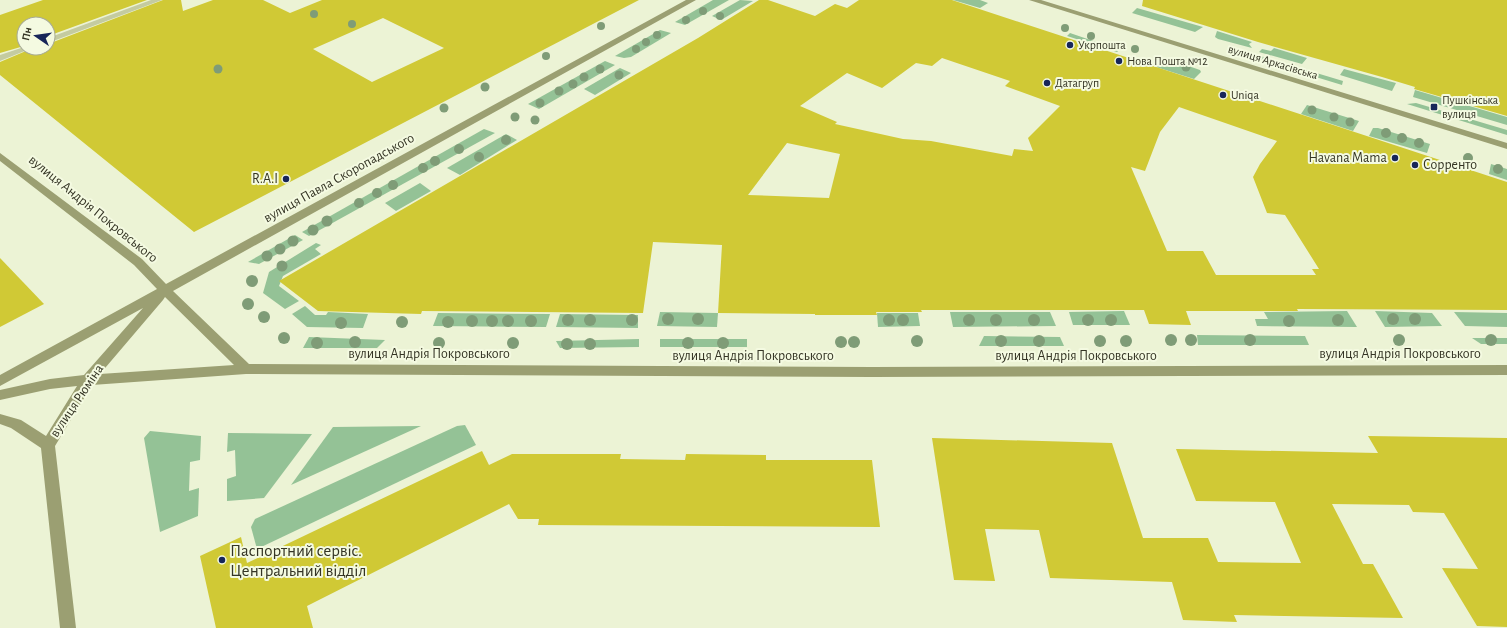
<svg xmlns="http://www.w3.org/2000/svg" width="1507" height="628" font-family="'Alegreya Sans',sans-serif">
  <rect width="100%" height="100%" fill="#ecf3d5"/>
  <g fill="#94c296">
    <path d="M 713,0 L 729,0 L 685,25 L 675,22 Z"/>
    <path d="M 740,0 L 753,1 L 721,20 L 712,16 Z"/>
    <path d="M 953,0 L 980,0 L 988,3 L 980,8 Z"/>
    <path d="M 1137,8 L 1203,27 L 1195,32 L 1132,13 Z"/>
    <path d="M 660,30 L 671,33 L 631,57 L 624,58 L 615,56 Z"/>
    <path d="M 1217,31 L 1252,42 L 1249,44 L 1252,48 L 1218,39 L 1215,37 Z"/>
    <path d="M 1070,33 L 1105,45 L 1109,41 L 1123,46 L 1117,52 L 1067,36 Z"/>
    <path d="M 1234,48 L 1343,81 L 1342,85 L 1231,51 Z"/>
    <path d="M 1274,48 L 1307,58 L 1302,64 L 1259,52 L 1262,49 L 1271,51 Z"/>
    <path d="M 1165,58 L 1200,70 L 1201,72 L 1194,79 L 1156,67 Z"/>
    <path d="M 605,61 L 615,65 L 539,109 L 528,104 Z"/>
    <path d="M 620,68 L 631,73 L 595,95 L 584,89 Z"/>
    <path d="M 1344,69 L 1396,83 L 1392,91 L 1340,75 Z"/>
    <path d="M 1415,90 L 1507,117 L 1507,125 L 1413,97 Z"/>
    <path d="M 1416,103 L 1507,130 L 1507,135 L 1407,104 Z"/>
    <path d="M 1307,105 L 1359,121 L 1353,131 L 1301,114 Z"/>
    <path d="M 1373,128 L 1378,128 L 1430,144 L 1427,153 L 1369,136 Z"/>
    <path d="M 484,129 L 495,133 L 309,236 L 302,232 Z"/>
    <path d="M 506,134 L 517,140 L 460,175 L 447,168 Z"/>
    <path d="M 1491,164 L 1507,169 L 1507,180 L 1489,174 Z"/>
    <path d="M 420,183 L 431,191 L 396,211 L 385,203 Z"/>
    <path d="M 295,235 L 303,240 L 259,264 L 248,262 Z"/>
    <path d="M 316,243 L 321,245 L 315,249 L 321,254 L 283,276 L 279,286 L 299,301 L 285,309 L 263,293 L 269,272 Z"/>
    <path d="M 305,306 L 315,315 L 326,315 L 328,312 L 368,314 L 363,328 L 307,327 L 292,314 Z"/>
    <path d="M 1124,311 L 1130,325 L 1073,325 L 1069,312 Z"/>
    <path d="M 1347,311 L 1357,327 L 1257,326 L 1255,319 L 1268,319 L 1264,312 Z"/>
    <path d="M 1375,311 L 1432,313 L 1442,326 L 1385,327 Z"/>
    <path d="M 660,312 L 718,313 L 717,327 L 657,326 Z"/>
    <path d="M 950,312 L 1050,312 L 1056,326 L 953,327 Z"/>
    <path d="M 1454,312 L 1507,313 L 1507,327 L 1465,326 Z"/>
    <path d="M 438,313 L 550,314 L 546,327 L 433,326 Z"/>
    <path d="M 877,313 L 918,313 L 920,326 L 878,327 Z"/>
    <path d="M 560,314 L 638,315 L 638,328 L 556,327 Z"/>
    <path d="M 1197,335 L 1305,336 L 1309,345 L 1198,345 Z"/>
    <path d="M 984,336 L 1060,337 L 1064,346 L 979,346 Z"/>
    <path d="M 309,337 L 385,340 L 377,348 L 303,348 Z"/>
    <path d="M 1472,338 L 1507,338 L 1507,344 L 1481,344 Z"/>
    <path d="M 639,339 L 639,347 L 560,348 L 556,341 Z"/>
    <rect x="660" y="339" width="87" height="8"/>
    <path d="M 465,425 L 476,445 L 257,549 L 251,527 L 255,519 L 457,426 Z"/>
    <path d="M 421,426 L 291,485 L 333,427 Z"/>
    <path d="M 150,431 L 201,436 L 200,460 L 190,462 L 189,491 L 199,488 L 198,516 L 160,532 L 144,438 Z"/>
    <path d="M 228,433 L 312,434 L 264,498 L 227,501 L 227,479 L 236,476 L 235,450 L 227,452 Z"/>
  </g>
  <g fill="#d0c935" fill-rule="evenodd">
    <path d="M 43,0 L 147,0 L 48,36 L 48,24 L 24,24 L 24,46 L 0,53 L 0,15 Z"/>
    <path d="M 163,0 L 181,0 L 183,11 L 213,0 L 263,0 L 290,13 L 322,0 L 639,0 L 194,232 L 0,75 L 0,62 L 33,48 L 48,48 L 48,44 ZM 383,18 L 444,48 L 372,82 L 313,49 Z"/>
    <path d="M 759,0 L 768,0 L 815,16 L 835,4 L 847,8 L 859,0 L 952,0 L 1507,182 L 1507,310 L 1297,309 L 1298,311 L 1186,311 L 1191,325 L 1149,324 L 1144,310 L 921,310 L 922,312 L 876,312 L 877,315 L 815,315 L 815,314 L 718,313 L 722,245 L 653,242 L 643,313 L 422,311 L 421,314 L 318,311 L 279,281 L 698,38 ZM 942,58 L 1010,81 L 1005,86 L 1060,106 L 1028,138 L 1033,151 L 1014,149 L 1012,156 L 931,141 L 903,139 L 835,124 L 837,122 L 800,106 L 847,73 L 882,88 L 916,63 L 932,66 ZM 1179,107 L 1277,141 L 1260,164 L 1253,177 L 1267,213 L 1285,215 L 1319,269 L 1312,269 L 1316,275 L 1216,275 L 1203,251 L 1167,251 L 1131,167 L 1145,171 L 1160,132 ZM 787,143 L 840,154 L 829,198 L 748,195 Z"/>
    <path d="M 1143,0 L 1507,0 L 1507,116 L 1414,89 L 1415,87 L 1382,77 L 1258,42 L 1142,6 Z"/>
    <path d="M 0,258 L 44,304 L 0,327 Z"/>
    <path d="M 1368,436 L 1507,438 L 1507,627 L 1477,626 L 1442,568 L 1478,569 L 1444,513 L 1413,512 L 1409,505 L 1332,504 L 1363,564 L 1373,564 L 1403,618 L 1234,615 L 1237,622 L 1183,620 L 1172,582 L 1050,578 L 1039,530 L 985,529 L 995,581 L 954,580 L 932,438 L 1112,443 L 1143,538 L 1208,538 L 1218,562 L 1301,563 L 1275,502 L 1196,501 L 1176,449 L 1378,453 Z"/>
    <path d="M 482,451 L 489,465 L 512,454 L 621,454 L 620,459 L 685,460 L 686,454 L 766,455 L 766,460 L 872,460 L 880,527 L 538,525 L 539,519 L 518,519 L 509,504 L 307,606 L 313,628 L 216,628 L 200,556 L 241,537 L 247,563 Z"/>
  </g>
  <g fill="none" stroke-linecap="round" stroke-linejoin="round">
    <g fill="#c4cba0" fill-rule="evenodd">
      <path d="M 151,0 L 162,0 L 48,43 L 48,38 Z"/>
      <path d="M 24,47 L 32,48 L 0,61 L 0,55 Z"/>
    </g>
    <g fill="#9b9f72" fill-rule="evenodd">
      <path d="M 686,0 L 696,0 L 173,291 L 249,364 L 872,367 L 1507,365 L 1507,375 L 872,377 L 246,374 L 92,385 L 55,446 L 76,628 L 60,628 L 41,448 L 11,428 L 0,424 L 0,414 L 21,420 L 46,436 L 77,386 L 50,389 L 0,400 L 0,390 L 50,379 L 84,375 L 143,308 L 0,386 L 0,375 L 157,289 L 134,265 L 0,161 L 0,153 L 142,259 L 166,284 ZM 165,297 L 234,365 L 100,374 L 163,300 Z"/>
      <path d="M 1029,0 L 1041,0 L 1507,143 L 1507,149 Z"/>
    </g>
  </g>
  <g fill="#7f9c77">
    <circle cx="703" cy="11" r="4"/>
    <circle cx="314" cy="14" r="4"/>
    <circle cx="720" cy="16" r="4"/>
    <circle cx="686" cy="20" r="4"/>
    <circle cx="352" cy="24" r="4"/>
    <circle cx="601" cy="26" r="4"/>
    <circle cx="1065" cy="28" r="4"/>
    <circle cx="657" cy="35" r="4"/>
    <circle cx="1091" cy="36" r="4"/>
    <circle cx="646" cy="42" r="4"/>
    <circle cx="636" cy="49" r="4"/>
    <circle cx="1135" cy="49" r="4"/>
    <circle cx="546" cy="56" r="4"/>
    <circle cx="1186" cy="67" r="4.5"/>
    <circle cx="218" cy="69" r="4.5"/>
    <circle cx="600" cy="69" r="4.5"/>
    <circle cx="619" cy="75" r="4.5"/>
    <circle cx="584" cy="77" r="4.5"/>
    <circle cx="573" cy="84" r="4.5"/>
    <circle cx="485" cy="87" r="4.5"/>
    <circle cx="559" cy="91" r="4.5"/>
    <circle cx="540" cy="103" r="4.5"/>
    <circle cx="444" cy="108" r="4.5"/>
    <circle cx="1312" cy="110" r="4.5"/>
    <circle cx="515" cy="117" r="4.5"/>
    <circle cx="1334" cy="117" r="4.5"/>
    <circle cx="535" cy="120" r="4.5"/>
    <circle cx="1350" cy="122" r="4.5"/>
    <circle cx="1386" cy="133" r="5"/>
    <circle cx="1402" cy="138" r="5"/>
    <circle cx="506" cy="140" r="5"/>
    <circle cx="1419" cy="143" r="5"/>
    <circle cx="459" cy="149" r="5"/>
    <circle cx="479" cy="157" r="5"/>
    <circle cx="1468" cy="158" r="5"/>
    <circle cx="435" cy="161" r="5"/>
    <circle cx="423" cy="168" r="5"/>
    <circle cx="1498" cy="169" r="5"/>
    <circle cx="393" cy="185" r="5"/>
    <circle cx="377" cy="193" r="5"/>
    <circle cx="359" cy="203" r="5"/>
    <circle cx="327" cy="221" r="5.5"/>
    <circle cx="313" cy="230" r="5.5"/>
    <circle cx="293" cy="241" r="5.5"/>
    <circle cx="280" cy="249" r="5.5"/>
    <circle cx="267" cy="256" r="5.5"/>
    <circle cx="282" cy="266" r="5.5"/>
    <circle cx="252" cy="281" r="6"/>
    <circle cx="248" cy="304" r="6"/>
    <circle cx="264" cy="317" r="6"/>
    <circle cx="668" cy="319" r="6"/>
    <circle cx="698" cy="319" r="6"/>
    <circle cx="1393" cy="319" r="6"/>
    <circle cx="1415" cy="319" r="6"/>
    <circle cx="568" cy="320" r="6"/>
    <circle cx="590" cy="320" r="6"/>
    <circle cx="632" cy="320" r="6"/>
    <circle cx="889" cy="320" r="6"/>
    <circle cx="903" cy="320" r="6"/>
    <circle cx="969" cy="320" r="6"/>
    <circle cx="996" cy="320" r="6"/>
    <circle cx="1034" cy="320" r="6"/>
    <circle cx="1088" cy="320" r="6"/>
    <circle cx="1111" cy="320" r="6"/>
    <circle cx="1338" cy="320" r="6"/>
    <circle cx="472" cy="321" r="6"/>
    <circle cx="492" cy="321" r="6"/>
    <circle cx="508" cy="321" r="6"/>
    <circle cx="531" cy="321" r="6"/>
    <circle cx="1289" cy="321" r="6"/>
    <circle cx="402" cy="322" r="6"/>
    <circle cx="448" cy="322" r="6"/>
    <circle cx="341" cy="323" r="6"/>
    <circle cx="284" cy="338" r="6"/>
    <circle cx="1171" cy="340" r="6"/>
    <circle cx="1191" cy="340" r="6"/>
    <circle cx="1250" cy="340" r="6"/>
    <circle cx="1399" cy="340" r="6"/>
    <circle cx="1491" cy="340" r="6"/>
    <circle cx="917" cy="341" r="6"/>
    <circle cx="1001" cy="341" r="6"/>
    <circle cx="1039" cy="341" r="6"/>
    <circle cx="1100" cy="341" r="6"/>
    <circle cx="1126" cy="341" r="6"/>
    <circle cx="355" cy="342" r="6"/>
    <circle cx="841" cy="342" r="6"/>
    <circle cx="854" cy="342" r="6"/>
    <circle cx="317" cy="343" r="6"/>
    <circle cx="439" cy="343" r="6"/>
    <circle cx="513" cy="343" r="6"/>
    <circle cx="688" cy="343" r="6"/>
    <circle cx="723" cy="343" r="6"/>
    <circle cx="567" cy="344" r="6"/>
    <circle cx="590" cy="344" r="6"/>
  </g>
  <g fill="#172659" stroke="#f4fae1" stroke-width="1.5">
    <circle cx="1070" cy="45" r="4"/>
    <circle cx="1119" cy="61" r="4"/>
    <circle cx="1047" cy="83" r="4"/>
    <circle cx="1223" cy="95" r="4"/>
    <rect x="1430" y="103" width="8" height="8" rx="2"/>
    <circle cx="1395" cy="158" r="4"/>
    <circle cx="1415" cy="165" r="4"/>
    <circle cx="286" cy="179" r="4"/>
    <circle cx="222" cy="560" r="4"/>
  </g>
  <g text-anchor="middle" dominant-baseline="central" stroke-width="4" stroke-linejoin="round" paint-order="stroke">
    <g font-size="12" fill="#343424" stroke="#f4fae1" text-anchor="start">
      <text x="1078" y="45">Укрпошта</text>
      <text x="1127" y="61">Нова Пошта №12</text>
      <text x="1055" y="83">Датагруп</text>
      <text x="1231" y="95">Uniqa</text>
      <text x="1442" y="100">Пушкінська<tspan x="1442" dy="14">вулиця</tspan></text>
    </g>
    <g font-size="12" fill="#343424" stroke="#f4fae1">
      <text transform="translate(1273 62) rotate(17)">вулиця Аркасівська</text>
    </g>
    <g font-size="14" fill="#343424" stroke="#f4fae1" text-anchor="end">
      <text x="1387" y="158">Havana Mama</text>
      <text x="1423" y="165" text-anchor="start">Сорренто</text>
      <text x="278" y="179">R.A.I</text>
    </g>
    <g font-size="14" fill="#343424" stroke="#f4fae1">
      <text transform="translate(339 178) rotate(-29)">вулиця Павла Скоропадського</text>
      <text transform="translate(93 209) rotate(39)">вулиця Андрія Покровського</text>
      <text x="429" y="354">вулиця Андрія Покровського</text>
      <text x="1400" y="354">вулиця Андрія Покровського</text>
      <text x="753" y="356">вулиця Андрія Покровського</text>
      <text x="1076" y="356">вулиця Андрія Покровського</text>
      <text transform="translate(77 401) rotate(-56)">вулиця Рюміна</text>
    </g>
    <g font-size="17" fill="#343424" stroke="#f4fae1" text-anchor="start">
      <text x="230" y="550">Паспортний сервіс.<tspan x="230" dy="20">Центральний відділ</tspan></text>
    </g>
  </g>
  <g transform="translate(36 36) rotate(283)"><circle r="19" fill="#f4fae1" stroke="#a7ab95"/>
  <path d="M0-3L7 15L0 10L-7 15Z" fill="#172659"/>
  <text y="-6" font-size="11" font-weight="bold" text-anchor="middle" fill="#343424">Пн</text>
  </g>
</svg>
